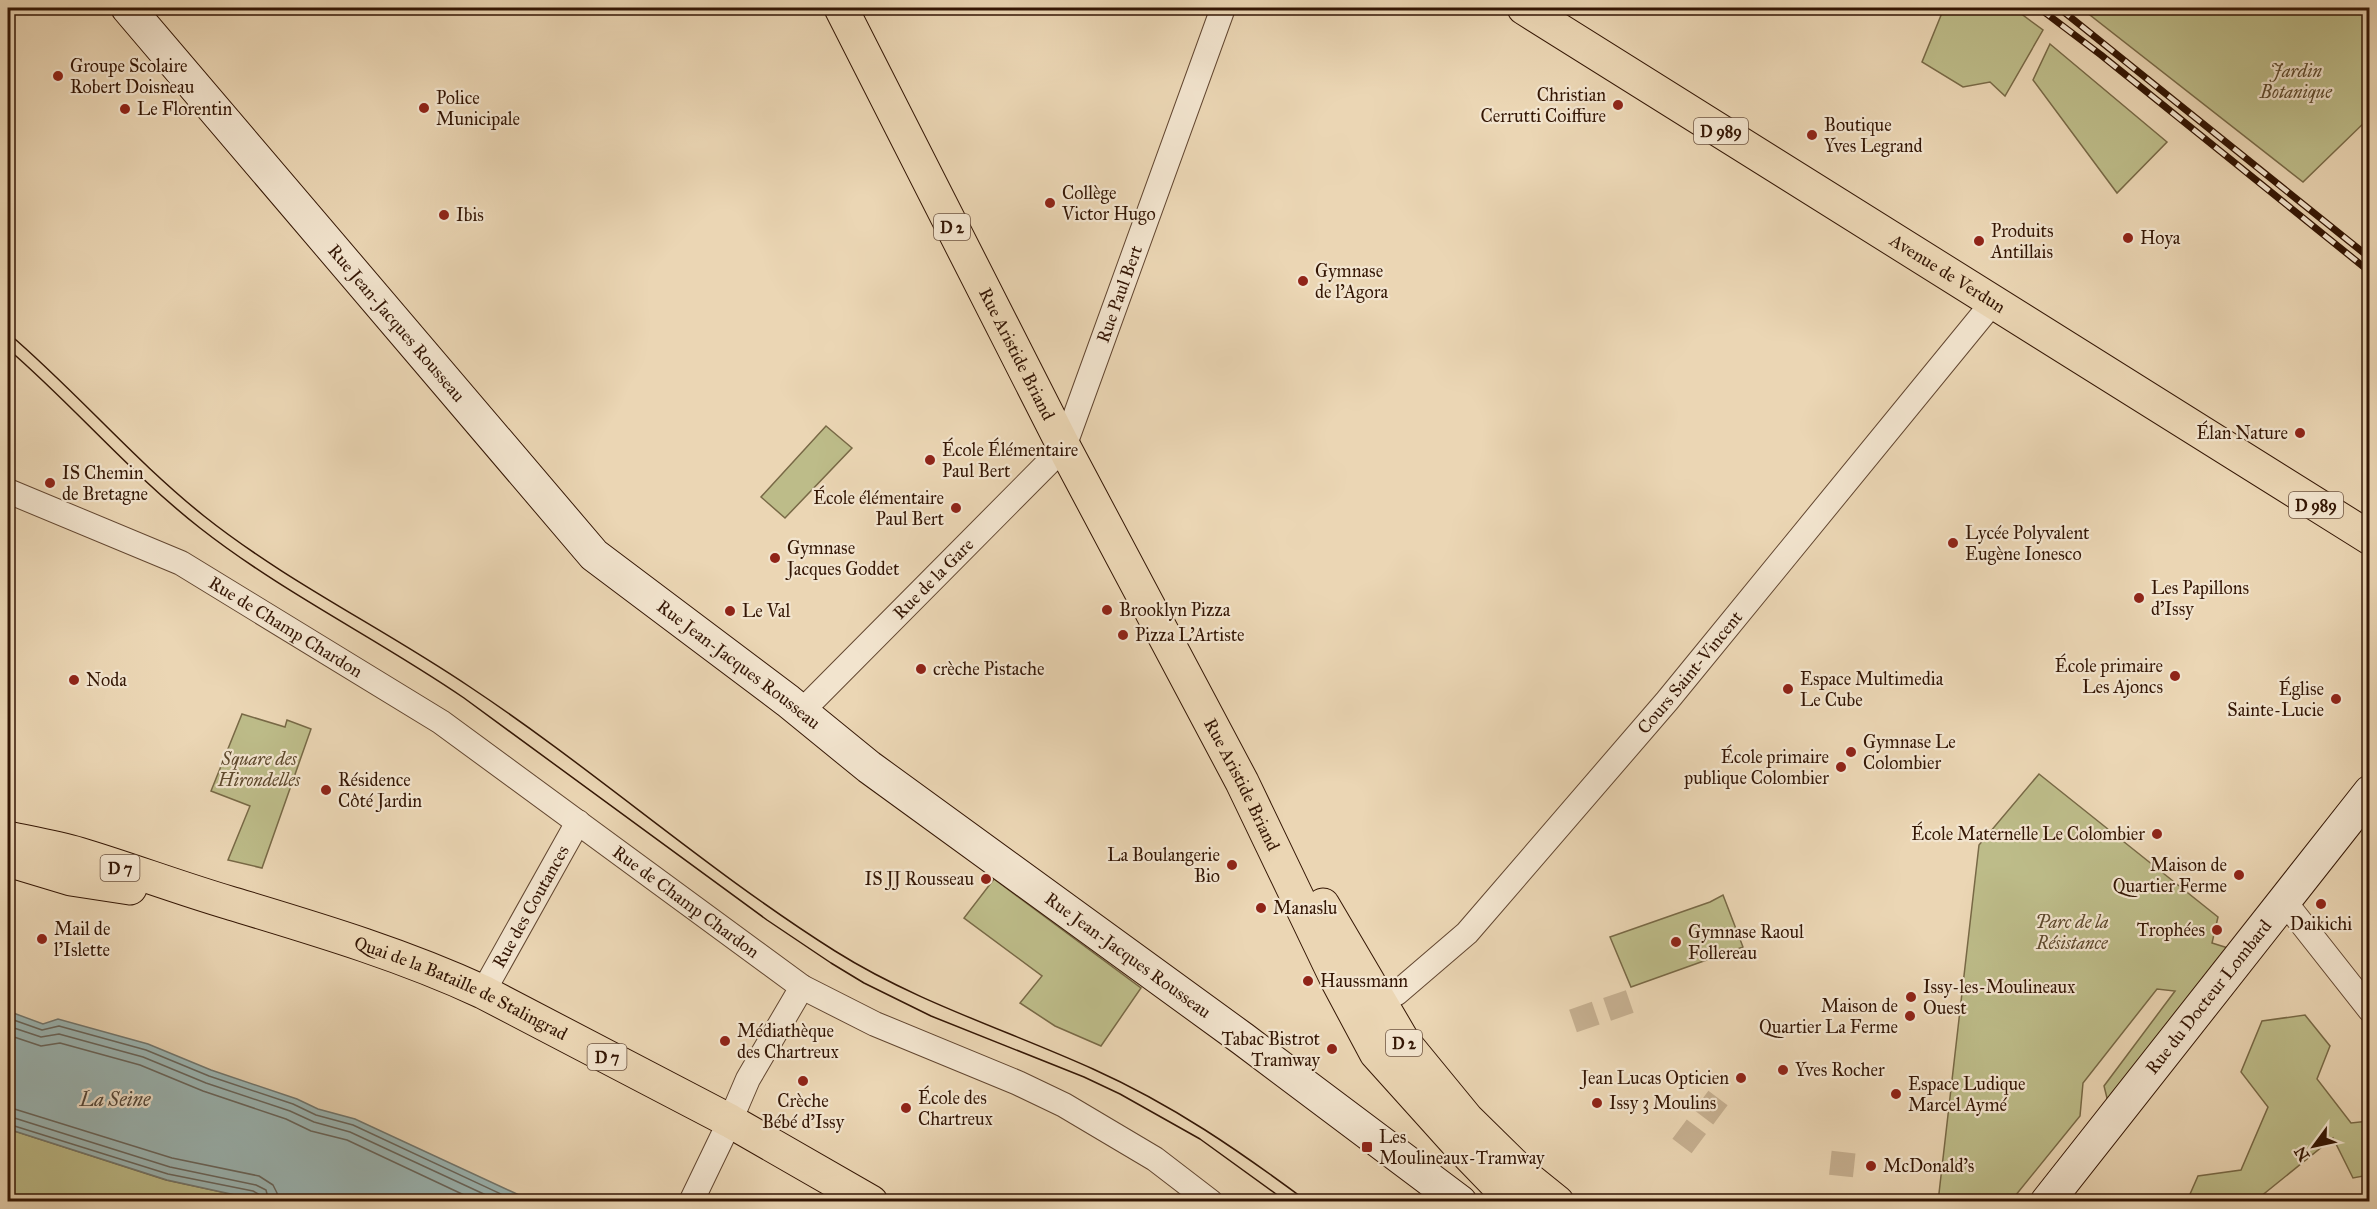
<svg xmlns="http://www.w3.org/2000/svg" width="2377" height="1209" font-family="'IM FELL Great Primer',serif">
  <rect width="100%" height="100%" fill="#ebd6b4"/>
  <filter id="stains"><feTurbulence type="fractalNoise" baseFrequency=".00333" numOctaves="4"/><feColorMatrix values="0 0 0 0 .2 0 0 0 0 .09 0 0 0 0 .02 0 0 0 .5 -.17"/></filter>
  <radialGradient id="worn" r=".72"><stop offset=".6" stop-color="#630" stop-opacity="0"/><stop offset="1" stop-color="#630" stop-opacity=".3"/></radialGradient>
  <g fill="#bdbc89" stroke="#786946" stroke-width="1.5">
    <path d="M 1944,8 L 2009,8 L 2016,10 L 2043,30 L 2005,96 L 1990,82 L 1963,87 L 1922,62 Z"/>
    <path d="M 2081,8 L 2369,8 L 2369,118 L 2303,182 Z"/>
    <path d="M 2050,44 L 2167,142 L 2117,193 L 2033,80 Z"/>
    <path d="M 826,426 L 852,448 L 785,518 L 761,497 Z"/>
    <path d="M 242,714 L 285,727 L 287,720 L 311,729 L 262,868 L 228,860 L 250,806 L 211,791 Z"/>
    <path d="M 2039,774 L 2218,917 L 2212,943 L 2231,949 L 2108,1102 L 2104,1086 L 2175,991 L 2157,989 L 2083,1083 L 2080,1116 L 2011,1201 L 1938,1202 L 1979,845 Z"/>
    <path d="M 994,879 L 1141,988 L 1101,1046 L 1055,1026 L 1020,1003 L 1042,976 L 964,918 Z"/>
    <path d="M 1723,895 L 1743,947 L 1631,987 L 1610,937 L 1710,902 Z"/>
    <path d="M 2305,1015 L 2330,1046 L 2317,1079 L 2351,1123 L 2369,1121 L 2369,1175 L 2353,1178 L 2333,1138 L 2255,1201 L 2187,1201 L 2198,1176 L 2241,1170 L 2268,1107 L 2241,1072 L 2262,1021 Z"/>
    <path d="M 8,1129 L 166,1180 L 263,1201 L 8,1202 Z"/>
  </g>
  <path fill="#9bb7b6" stroke="#72776f" stroke-width="1.5" d="M 8,1011 L 43,1024 L 58,1019 L 148,1044 L 211,1070 L 297,1099 L 318,1109 L 355,1119 L 532,1201 L 263,1201 L 167,1180 L 8,1129 Z"/>
  <g fill="none" stroke-linecap="round" stroke-linejoin="round">
    <g stroke="#68665d" stroke-width="1.5">
      <path d="M 8,1018 L 42,1030 L 59,1026 L 146,1050 L 209,1076 L 293,1104 L 316,1115 L 353,1125 L 518,1202"/>
      <path d="M 8,1026 L 41,1037 L 59,1034 L 143,1057 L 206,1083 L 290,1111 L 314,1122 L 350,1132 L 501,1202"/>
      <path d="M 8,1035 L 41,1046 L 60,1043 L 140,1065 L 203,1091 L 286,1119 L 311,1131 L 347,1140 L 479,1202"/>
      <path d="M 8,1107 L 172,1158 L 259,1176 L 273,1185 L 277,1193 L 278,1202"/>
      <path d="M 8,1116 L 170,1167 L 256,1185 L 266,1190 L 269,1202"/>
      <path d="M 8,1124 L 168,1174 L 253,1191 L 260,1195 L 262,1202"/>
    </g>
    <g stroke="#c6b091" stroke-width="24" stroke-dasharray="24 12" stroke-linecap="butt">
      <path d="M 1573,1021 L 1640,998"/>
      <path d="M 1682,1146 L 1718,1098"/>
      <path d="M 1841,1176 L 1844,1148"/>
    </g>
    <g stroke="#624630" stroke-width="26">
      <g id="street">
        <path id="s1" d="M 8,491 L 181,563 L 441,722 L 802,987 L 875,1024 L 1018,1083 L 1064,1105 L 1155,1159 L 1211,1202"/>
        <path id="s2" d="M 801,712 L 1064,447 L 1223,8"/>
        <path d="M 2284,901 L 2370,1010"/>
        <path id="s3" d="M 483,992 L 578,822"/>
        <path id="s4" d="M 1365,1007 L 1397,993 L 1467,933 L 1667,701 L 1994,301"/>
        <path d="M 691,1202 L 730,1121 L 748,1079 L 802,987"/>
      </g>
    </g>
    <g stroke="#341604" stroke-width="35">
      <g id="secondary">
        <path id="s5" d="M 128,8 L 594,555 L 788,701 L 869,767 L 1243,1039 L 1460,1202"/>
        <path id="s6" d="M 2047,1202 L 2370,792"/>
      </g>
    </g>
    <g stroke="#341604" stroke-width="35">
      <g id="primary">
        <path id="s7" d="M 841,8 L 1064,447 L 1242,782 L 1337,980 L 1376,1053 L 1457,1143 L 1514,1202"/>
        <path id="s8" d="M 1524,8 L 2370,538"/>
        <path id="s9" d="M 8,838 C 31,843 55,847 79,854 C 129,869 179,888 230,903 C 316,929 401,954 483,992 L 730,1121 L 871,1202"/>
        <path d="M 8,860 L 71,879 L 130,888"/>
        <path d="M 1323,905 L 1403,1041 L 1467,1119 L 1526,1177 L 1557,1202"/>
      </g>
    </g>
    <use href="#street" stroke="#f2e4ce" stroke-width="24"/>
    <use href="#secondary" stroke="#f2e4ce" stroke-width="33"/>
    <use href="#primary" stroke="#ebd6b4" stroke-width="33"/>
    <g stroke="#341604" stroke-width="1.5">
      <path d="M 8,333 C 76,391 134,460 204,516 C 287,582 383,628 470,687 C 595,770 708,871 835,951 C 916,1002 1007,1030 1093,1069 C 1173,1105 1238,1150 1308,1202"/>
      <path d="M 8,349 C 74,406 131,474 200,528 C 283,593 378,639 464,698 L 767,920 L 831,963 L 864,983 L 931,1016 L 1084,1077 L 1120,1094 L 1200,1139 L 1287,1202"/>
    </g>
    <g stroke="#341604" stroke-width="7">
      <g id="rail">
        <path d="M 2039,8 L 2101,55 L 2370,272"/>
        <path d="M 2059,8 L 2370,258"/>
      </g>
    </g>
    <use href="#rail" stroke="#f2e4ce" stroke-width="4.5" stroke-dasharray="14" stroke-linecap="butt"/>
  </g>
  <g fill="#8f2418" stroke="#f2e4ce" stroke-width="2">
    <circle cx="58" cy="76" r="6"/>
    <circle cx="1618" cy="105" r="6"/>
    <circle cx="424" cy="108" r="6"/>
    <circle cx="125" cy="109" r="6"/>
    <circle cx="1812" cy="135" r="6"/>
    <circle cx="1050" cy="203" r="6"/>
    <circle cx="444" cy="215" r="6"/>
    <circle cx="2128" cy="238" r="6"/>
    <circle cx="1979" cy="241" r="6"/>
    <circle cx="1303" cy="281" r="6"/>
    <circle cx="2300" cy="433" r="6"/>
    <circle cx="930" cy="460" r="6"/>
    <circle cx="50" cy="483" r="6"/>
    <circle cx="956" cy="508" r="6"/>
    <circle cx="1953" cy="543" r="6"/>
    <circle cx="775" cy="558" r="6"/>
    <circle cx="2139" cy="598" r="6"/>
    <circle cx="1107" cy="610" r="6"/>
    <circle cx="730" cy="611" r="6"/>
    <circle cx="1123" cy="635" r="6"/>
    <circle cx="921" cy="669" r="6"/>
    <circle cx="2175" cy="676" r="6"/>
    <circle cx="74" cy="680" r="6"/>
    <circle cx="1788" cy="689" r="6"/>
    <circle cx="2336" cy="699" r="6"/>
    <circle cx="1851" cy="752" r="6"/>
    <circle cx="1841" cy="767" r="6"/>
    <circle cx="326" cy="790" r="6"/>
    <circle cx="2157" cy="834" r="6"/>
    <circle cx="1232" cy="865" r="6"/>
    <circle cx="2239" cy="875" r="6"/>
    <circle cx="986" cy="879" r="6"/>
    <circle cx="2321" cy="904" r="6"/>
    <circle cx="1261" cy="908" r="6"/>
    <circle cx="2217" cy="930" r="6"/>
    <circle cx="42" cy="939" r="6"/>
    <circle cx="1676" cy="942" r="6"/>
    <circle cx="1308" cy="981" r="6"/>
    <circle cx="1911" cy="997" r="6"/>
    <circle cx="1910" cy="1016" r="6"/>
    <circle cx="725" cy="1041" r="6"/>
    <circle cx="1332" cy="1049" r="6"/>
    <circle cx="1783" cy="1070" r="6"/>
    <circle cx="1741" cy="1078" r="6"/>
    <circle cx="803" cy="1081" r="6"/>
    <circle cx="1896" cy="1094" r="6"/>
    <circle cx="1597" cy="1103" r="6"/>
    <circle cx="906" cy="1108" r="6"/>
    <rect x="1361" y="1141" width="12" height="12" rx="3"/>
    <circle cx="1871" cy="1166" r="6"/>
  </g>
  <g text-anchor="middle" dominant-baseline="central" stroke-width="4.5" stroke-linejoin="round" paint-order="stroke">
    <g fill="#f2e4ce" stroke="#6d5441" stroke-width="1.5">
      <rect x="1694" y="118" width="54" height="26" rx="4.5"/>
      <rect x="934" y="214" width="36" height="26" rx="4.5"/>
      <rect x="2289" y="492" width="54" height="26" rx="4.5"/>
      <rect x="100.5" y="855" width="39" height="26" rx="4.5"/>
      <rect x="1386" y="1030" width="36" height="26" rx="4.5"/>
      <rect x="587.5" y="1044" width="39" height="26" rx="4.5"/>
    </g>
    <g font-size="16" font-weight="bold" fill="#341604">
      <text x="1721" y="131">D 989</text>
      <text x="952" y="227">D 2</text>
      <text x="2316" y="505">D 989</text>
      <text x="120" y="868">D 7</text>
      <text x="1404" y="1043">D 2</text>
      <text x="607" y="1057">D 7</text>
    </g>
    <g font-size="18" fill="#341604" stroke="#f2e4ce" text-anchor="start">
      <text x="70" y="66">Groupe Scolaire<tspan x="70" dy="21">Robert Doisneau</tspan></text>
      <text x="1606" y="95" text-anchor="end">Christian<tspan x="1606" dy="21">Cerrutti Coiffure</tspan></text>
      <text x="436" y="98">Police<tspan x="436" dy="21">Municipale</tspan></text>
      <text x="137" y="109">Le Florentin</text>
      <text x="1824" y="125">Boutique<tspan x="1824" dy="21">Yves Legrand</tspan></text>
      <text x="1062" y="193">Collège<tspan x="1062" dy="21">Victor Hugo</tspan></text>
      <text x="456" y="215">Ibis</text>
      <text x="1991" y="231">Produits<tspan x="1991" dy="21">Antillais</tspan></text>
      <text x="2140" y="238">Hoya</text>
      <text x="1315" y="271">Gymnase<tspan x="1315" dy="21">de l'Agora</tspan></text>
      <text x="2288" y="433" text-anchor="end">Élan Nature</text>
      <text x="942" y="450">École Élémentaire<tspan x="942" dy="21">Paul Bert</tspan></text>
      <text x="62" y="473">IS Chemin<tspan x="62" dy="21">de Bretagne</tspan></text>
      <text x="944" y="498" text-anchor="end">École élémentaire<tspan x="944" dy="21">Paul Bert</tspan></text>
      <text x="1965" y="533">Lycée Polyvalent<tspan x="1965" dy="21">Eugène Ionesco</tspan></text>
      <text x="787" y="548">Gymnase<tspan x="787" dy="21">Jacques Goddet</tspan></text>
      <text x="2151" y="588">Les Papillons<tspan x="2151" dy="21">d'Issy</tspan></text>
      <text x="1119" y="610">Brooklyn Pizza</text>
      <text x="742" y="611">Le Val</text>
      <text x="1135" y="635">Pizza L'Artiste</text>
      <text x="2163" y="666" text-anchor="end">École primaire<tspan x="2163" dy="21">Les Ajoncs</tspan></text>
      <text x="933" y="669">crèche Pistache</text>
      <text x="1800" y="679">Espace Multimedia<tspan x="1800" dy="21">Le Cube</tspan></text>
      <text x="86" y="680">Noda</text>
      <text x="2324" y="689" text-anchor="end">Église<tspan x="2324" dy="21">Sainte-Lucie</tspan></text>
      <text x="1863" y="742">Gymnase Le<tspan x="1863" dy="21">Colombier</tspan></text>
      <text x="1829" y="757" text-anchor="end">École primaire<tspan x="1829" dy="21">publique Colombier</tspan></text>
      <text x="338" y="780">Résidence<tspan x="338" dy="21">Côté Jardin</tspan></text>
      <text x="2145" y="834" text-anchor="end">École Maternelle Le Colombier</text>
      <text x="1220" y="855" text-anchor="end">La Boulangerie<tspan x="1220" dy="21">Bio</tspan></text>
      <text x="2227" y="865" text-anchor="end">Maison de<tspan x="2227" dy="21">Quartier Ferme</tspan></text>
      <text x="974" y="879" text-anchor="end">IS JJ Rousseau</text>
      <text x="1273" y="908">Manaslu</text>
      <text x="2321" y="924" text-anchor="middle">Daikichi</text>
      <text x="54" y="929">Mail de<tspan x="54" dy="21">l'Islette</tspan></text>
      <text x="2205" y="930" text-anchor="end">Trophées</text>
      <text x="1688" y="932">Gymnase Raoul<tspan x="1688" dy="21">Follereau</tspan></text>
      <text x="1320" y="981">Haussmann</text>
      <text x="1923" y="987">Issy-les-Moulineaux<tspan x="1923" dy="21">Ouest</tspan></text>
      <text x="1898" y="1006" text-anchor="end">Maison de<tspan x="1898" dy="21">Quartier La Ferme</tspan></text>
      <text x="737" y="1031">Médiathèque<tspan x="737" dy="21">des Chartreux</tspan></text>
      <text x="1320" y="1039" text-anchor="end">Tabac Bistrot<tspan x="1320" dy="21">Tramway</tspan></text>
      <text x="1795" y="1070">Yves Rocher</text>
      <text x="1729" y="1078" text-anchor="end">Jean Lucas Opticien</text>
      <text x="1908" y="1084">Espace Ludique<tspan x="1908" dy="21">Marcel Aymé</tspan></text>
      <text x="918" y="1098">École des<tspan x="918" dy="21">Chartreux</tspan></text>
      <text x="803" y="1101" text-anchor="middle">Crèche<tspan x="803" dy="21">Bébé d'Issy</tspan></text>
      <text x="1609" y="1103">Issy 3 Moulins</text>
      <text x="1379" y="1137">Les<tspan x="1379" dy="21">Moulineaux-Tramway</tspan></text>
      <text x="1883" y="1166">McDonald's</text>
    </g>
    <g font-size="18" font-style="italic" fill="#5d482c" stroke="#f2e4ce">
      <text x="2296" y="71">Jardin<tspan x="2296" dy="21">Botanique</tspan></text>
      <text x="259" y="759">Square des<tspan x="259" dy="21">Hirondelles</tspan></text>
      <text x="2072" y="922">Parc de la<tspan x="2072" dy="21">Résistance</tspan></text>
    </g>
    <g font-size="18" fill="#341604" stroke="#f2e4ce">
      <text stroke="none"><textPath href="#s8" startOffset="500">Avenue de Verdun</textPath></text>
      <text stroke="none"><textPath href="#s2" startOffset="536">Rue Paul Bert</textPath></text>
      <text stroke="none"><textPath href="#s5" startOffset="414">Rue Jean-Jacques Rousseau</textPath></text>
      <text stroke="none"><textPath href="#s7" startOffset="388">Rue Aristide Briand</textPath></text>
      <text stroke="none"><textPath href="#s2" startOffset="188">Rue de la Gare</textPath></text>
      <text stroke="none"><textPath href="#s1" startOffset="310">Rue de Champ Chardon</textPath></text>
      <text stroke="none"><textPath href="#s5" startOffset="900">Rue Jean-Jacques Rousseau</textPath></text>
      <text stroke="none"><textPath href="#s4" startOffset="470">Cours Saint-Vincent</textPath></text>
      <text stroke="none"><textPath href="#s7" startOffset="874">Rue Aristide Briand</textPath></text>
      <text stroke="none"><textPath href="#s1" startOffset="796">Rue de Champ Chardon</textPath></text>
      <text stroke="none"><textPath href="#s3" startOffset="98">Rue des Coutances</textPath></text>
      <text stroke="none"><textPath href="#s5" startOffset="1386">Rue Jean-Jacques Rousseau</textPath></text>
      <text stroke="none"><textPath href="#s9" startOffset="478">Quai de la Bataille de Stalingrad</textPath></text>
      <text stroke="none"><textPath href="#s6" startOffset="261">Rue du Docteur Lombard</textPath></text>
    </g>
    <g font-size="20" font-style="italic" fill="#534639" stroke="#f2e4ce">
      <text x="115" y="1099">La Seine</text>
    </g>
  </g>
  <rect width="2377" height="1209" fill="none" stroke="#ebd6b4" stroke-width="30"/>
  <rect x="9" y="9" width="2359" height="1191" fill="none" stroke="#341604" stroke-width="3"/>
  <rect x="15" y="15" width="2347" height="1179" fill="none" stroke="#341604" stroke-width="1.5"/>
  <g transform="translate(2314 1146) rotate(237)" stroke="#f2e4ce" stroke-width="4.5" paint-order="stroke">
  <path d="M0-4.5L10 22L0 15L-10 22Z" fill="#341604"/>
  <text y="-9" font-size="16" font-weight="bold" text-anchor="middle" fill="#341604">N</text>
  </g>
  <rect width="100%" height="100%" filter="url(#stains)"/>
  <rect width="100%" height="100%" fill="url(#worn)"/>
</svg>
